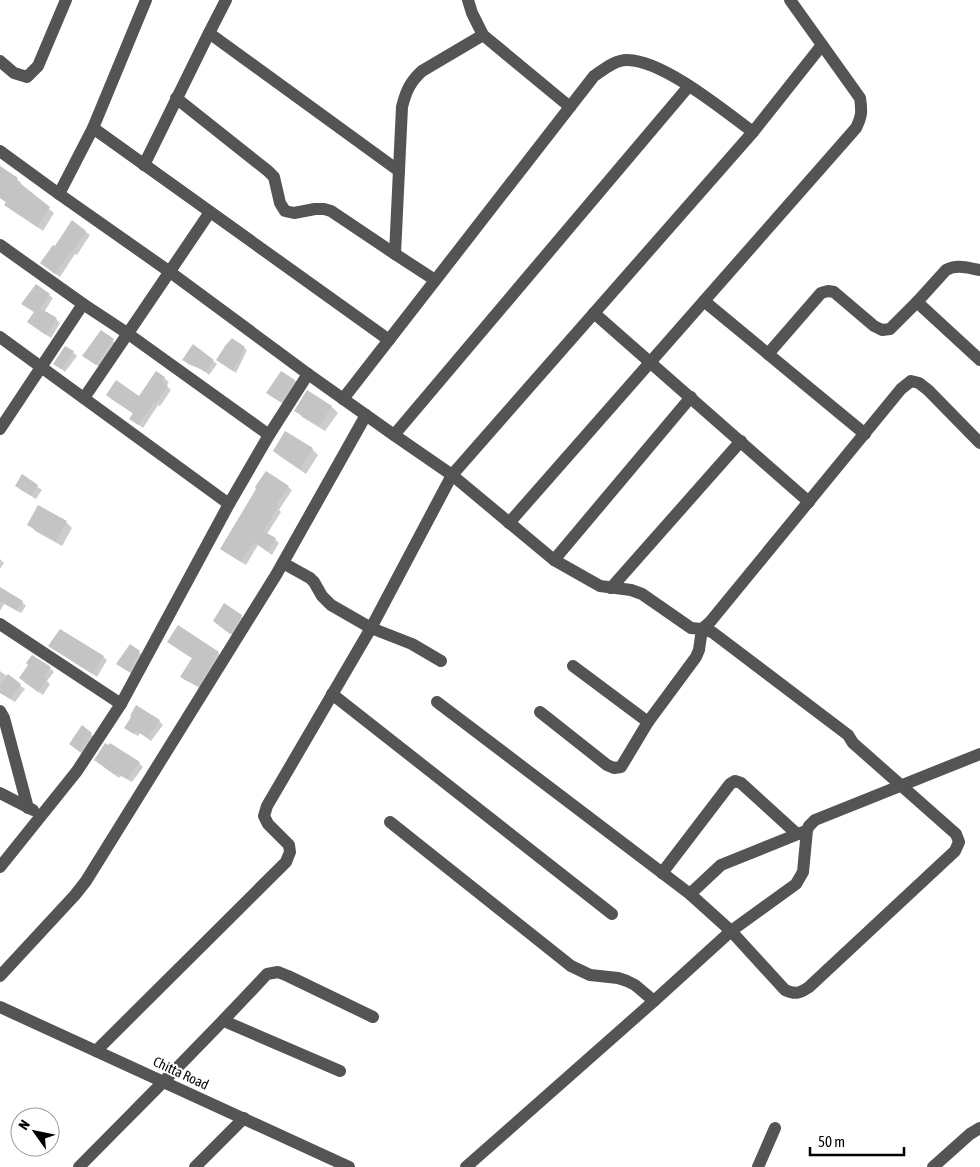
<svg xmlns="http://www.w3.org/2000/svg" width="980" height="1167" font-family="'Asap Condensed',sans-serif">
  <rect width="100%" height="100%" fill="#fff"/>
  <g fill="#0003">
    <path d="M 0,166 L 17,179 L 21,183 L 21,185 L 54,213 L 43,231 L 11,209 L 7,203 L 0,198 Z"/>
    <path d="M 72,222 L 90,235 L 77,255 L 75,254 L 60,277 L 41,263 L 55,248 Z"/>
    <path d="M 49,295 L 53,298 L 44,312 L 56,319 L 60,323 L 51,338 L 33,326 L 35,313 L 23,304 Z"/>
    <path d="M 102,332 L 117,344 L 101,368 L 84,356 Z"/>
    <path d="M 244,348 L 247,350 L 236,373 L 220,362 Z"/>
    <path d="M 73,352 L 77,356 L 65,372 L 59,367 Z"/>
    <path d="M 184,360 L 213,361 L 217,364 L 209,375 L 203,370 L 188,364 Z"/>
    <path d="M 157,372 L 169,382 L 166,385 L 171,390 L 160,406 L 158,405 L 143,428 L 135,422 L 134,414 L 111,399 L 107,395 L 139,398 Z"/>
    <path d="M 294,380 L 298,384 L 285,405 L 272,397 L 268,393 Z"/>
    <path d="M 308,392 L 332,407 L 338,413 L 325,431 L 302,417 L 296,410 Z"/>
    <path d="M 312,449 L 318,455 L 306,474 L 281,457 L 274,451 Z"/>
    <path d="M 22,476 L 42,490 L 36,499 L 21,490 L 17,486 Z"/>
    <path d="M 288,487 L 292,490 L 279,510 L 281,512 L 267,534 L 275,539 L 279,543 L 272,555 L 258,545 L 246,565 L 225,552 L 221,548 Z"/>
    <path d="M 66,522 L 72,528 L 62,546 L 35,531 L 29,524 Z"/>
    <path d="M 0,559 L 4,563 L 0,569 Z"/>
    <path d="M 0,589 L 22,602 L 26,606 L 21,613 L 4,604 L 0,611 Z"/>
    <path d="M 241,616 L 245,620 L 234,636 L 218,625 Z"/>
    <path d="M 172,645 L 218,653 L 222,657 L 202,689 L 185,680 L 181,677 L 193,659 Z"/>
    <path d="M 49,646 L 103,657 L 107,660 L 97,677 L 53,649 Z"/>
    <path d="M 130,646 L 144,656 L 133,675 L 118,664 Z"/>
    <path d="M 29,665 L 50,668 L 54,672 L 47,681 L 50,684 L 43,695 L 24,682 Z"/>
    <path d="M 0,671 L 25,689 L 15,702 L 0,693 Z"/>
    <path d="M 136,707 L 159,721 L 163,725 L 151,741 L 140,733 L 138,736 L 129,731 Z"/>
    <path d="M 83,727 L 95,738 L 84,755 L 70,744 Z"/>
    <path d="M 95,760 L 139,763 L 143,767 L 132,782 L 121,776 L 119,778 Z"/>
  </g>
  <g fill="#c4c4c4">
    <path d="M 0,166 L 18,178 L 16,180 L 50,207 L 37,227 L 4,205 L 6,202 L 0,198 Z"/>
    <path d="M 72,220 L 86,231 L 72,252 L 71,251 L 55,274 L 40,263 L 53,245 L 55,246 Z"/>
    <path d="M 36,284 L 50,294 L 40,308 L 57,318 L 46,335 L 27,322 L 34,312 L 21,304 Z"/>
    <path d="M 101,330 L 114,339 L 96,365 L 82,356 Z"/>
    <path d="M 232,338 L 245,347 L 233,371 L 216,360 L 225,346 Z"/>
    <path d="M 193,344 L 214,360 L 205,372 L 197,367 L 182,360 Z"/>
    <path d="M 65,346 L 74,351 L 61,369 L 53,364 Z"/>
    <path d="M 156,371 L 165,377 L 162,381 L 168,385 L 156,403 L 154,402 L 138,425 L 129,419 L 133,413 L 106,395 L 116,380 L 139,396 Z"/>
    <path d="M 281,371 L 295,380 L 281,402 L 266,393 Z"/>
    <path d="M 307,390 L 332,406 L 319,426 L 294,411 Z"/>
    <path d="M 285,431 L 313,448 L 300,469 L 273,451 Z"/>
    <path d="M 266,471 L 289,486 L 276,506 L 278,507 L 263,531 L 276,538 L 268,552 L 254,542 L 241,562 L 220,549 L 256,489 L 255,487 Z"/>
    <path d="M 22,474 L 38,485 L 32,496 L 15,486 Z"/>
    <path d="M 38,505 L 67,521 L 56,541 L 27,525 Z"/>
    <path d="M 0,587 L 23,601 L 17,610 L 0,601 Z"/>
    <path d="M 224,603 L 242,615 L 230,634 L 213,621 Z"/>
    <path d="M 178,625 L 219,652 L 198,686 L 180,677 L 192,658 L 167,642 Z"/>
    <path d="M 60,629 L 104,656 L 93,674 L 48,646 Z"/>
    <path d="M 130,644 L 140,651 L 129,672 L 116,664 Z"/>
    <path d="M 32,655 L 51,667 L 44,677 L 47,679 L 38,692 L 19,678 L 28,665 L 26,663 Z"/>
    <path d="M 8,674 L 21,684 L 11,699 L 0,693 L 0,686 Z"/>
    <path d="M 136,705 L 160,720 L 148,738 L 136,731 L 134,734 L 124,728 L 131,717 L 130,716 Z"/>
    <path d="M 82,725 L 92,733 L 80,752 L 69,744 Z"/>
    <path d="M 105,743 L 108,745 L 110,743 L 140,762 L 128,779 L 116,773 L 115,775 L 94,760 Z"/>
  </g>
  <g fill="none" stroke-linecap="round" stroke-linejoin="round">
    <g stroke="#545454" stroke-width="12">
      <path d="M 468,0 L 472,13 L 483,35 L 570,107"/>
      <path d="M 209,33 L 399,171"/>
      <path d="M 0,61 L 14,73 L 27,77 L 38,66 L 66,0"/>
      <path d="M 176,98 L 268,171 L 274,177 L 280,203 L 285,211 L 294,213 L 315,209 L 324,209 L 331,211 L 395,254 L 435,280"/>
      <path d="M 93,128 L 389,340"/>
      <path d="M 0,151 L 59,194 L 170,272 L 308,374 L 394,435 L 452,475 L 554,560 L 600,586 L 631,590 L 642,594 L 691,628 L 702,629 L 710,622 L 901,389 L 911,381 L 919,383 L 928,390 L 980,443"/>
      <path d="M 144,165 L 209,33 L 226,0"/>
      <path d="M 59,194 L 93,128 L 146,0"/>
      <path d="M 0,245 L 83,304 L 127,333 L 269,435"/>
      <path d="M 395,254 L 402,107 C 406,91 410,82 422,71 L 483,35"/>
      <path d="M 704,301 L 865,434"/>
      <path d="M 917,302 L 980,360"/>
      <path d="M 594,313 L 809,502"/>
      <path d="M 0,337 L 229,504"/>
      <path d="M 768,354 L 821,293 L 828,291 L 834,292 L 874,326 L 882,330 L 890,329 L 917,302 L 946,270 C 957,264 968,268 980,270"/>
      <path d="M 84,398 C 126,336 168,275 210,212"/>
      <path d="M 343,399 L 594,76 C 603,70 616,59 628,60 C 664,61 723,110 753,132"/>
      <path d="M 0,429 L 83,304"/>
      <path d="M 394,435 L 689,86"/>
      <path d="M 509,523 L 856,128 C 862,116 862,111 860,98 L 790,0"/>
      <path d="M 554,560 L 691,397"/>
      <path d="M 283,563 L 310,578 L 314,582 L 322,596 L 331,605 L 371,628 L 412,644 L 441,661"/>
      <path d="M 611,588 L 741,441"/>
      <path d="M 0,624 L 121,704"/>
      <path d="M 573,666 L 648,722"/>
      <path d="M 332,694 L 612,914"/>
      <path d="M 437,702 L 690,894 L 731,931 L 785,990 C 796,995 800,993 809,987 L 955,851 L 959,842 L 956,834 L 853,743 L 848,735 L 712,632 L 702,629 L 699,650 L 696,657 L 648,722 L 621,767 L 614,768 L 607,765 L 540,712"/>
      <path d="M 0,711 L 4,718 L 28,808"/>
      <path d="M 0,793 L 33,810"/>
      <path d="M 390,822 L 571,966 L 590,975 L 618,978 L 627,981 L 635,985 L 654,1001"/>
      <path d="M 0,867 L 77,771 L 121,704 L 229,504 L 269,435 L 308,374"/>
      <path d="M 662,873 L 730,784 L 735,781 L 741,783 L 797,834"/>
      <path d="M 690,894 L 721,865 L 803,832"/>
      <path d="M 0,976 L 75,895 L 86,881 L 276,575 L 366,415"/>
      <path d="M 0,1007 L 349,1167"/>
      <path d="M 224,1021 L 340,1071"/>
      <path d="M 96,1051 L 286,862 L 290,852 L 289,845 L 268,824 L 264,816 L 267,806 L 371,628 L 452,475 L 753,132 L 822,45"/>
      <path d="M 79,1167 C 142,1103 206,1040 267,974 L 278,972 L 288,976 L 373,1017"/>
      <path d="M 195,1167 L 244,1118"/>
      <path d="M 466,1167 L 654,1001 L 731,931 L 796,884 L 803,872 L 807,830 L 809,826 L 815,820 L 980,754"/>
      <path d="M 758,1167 L 775,1128"/>
      <path d="M 933,1167 L 970,1134 L 980,1128"/>
    </g>
  </g>
  <g text-anchor="middle" dominant-baseline="central" stroke-width="4" stroke-linejoin="round" paint-order="stroke">
    <g font-size="14" fill="#000" stroke="#fff">
      <text transform="translate(181 1073) rotate(25)">Chitta Road</text>
    </g>
  </g>
  <g transform="translate(35 1132) rotate(303)"><circle r="24" fill="#ffffff" stroke="#999999"/>
  <path d="M0-4L9 19L0 12L-9 19Z" fill="#000000"/>
  <text y="-8" font-size="14" font-weight="bold" text-anchor="middle" fill="#000000">N</text>
  </g>
  <path d="M810 1147v8h94v-8" fill="none" stroke="#000000" stroke-width="2.5"/>
  <text x="818" y="1147" font-size="15" fill="#000000" stroke="#ffffff" stroke-width="4" paint-order="stroke">50 m</text>
</svg>
